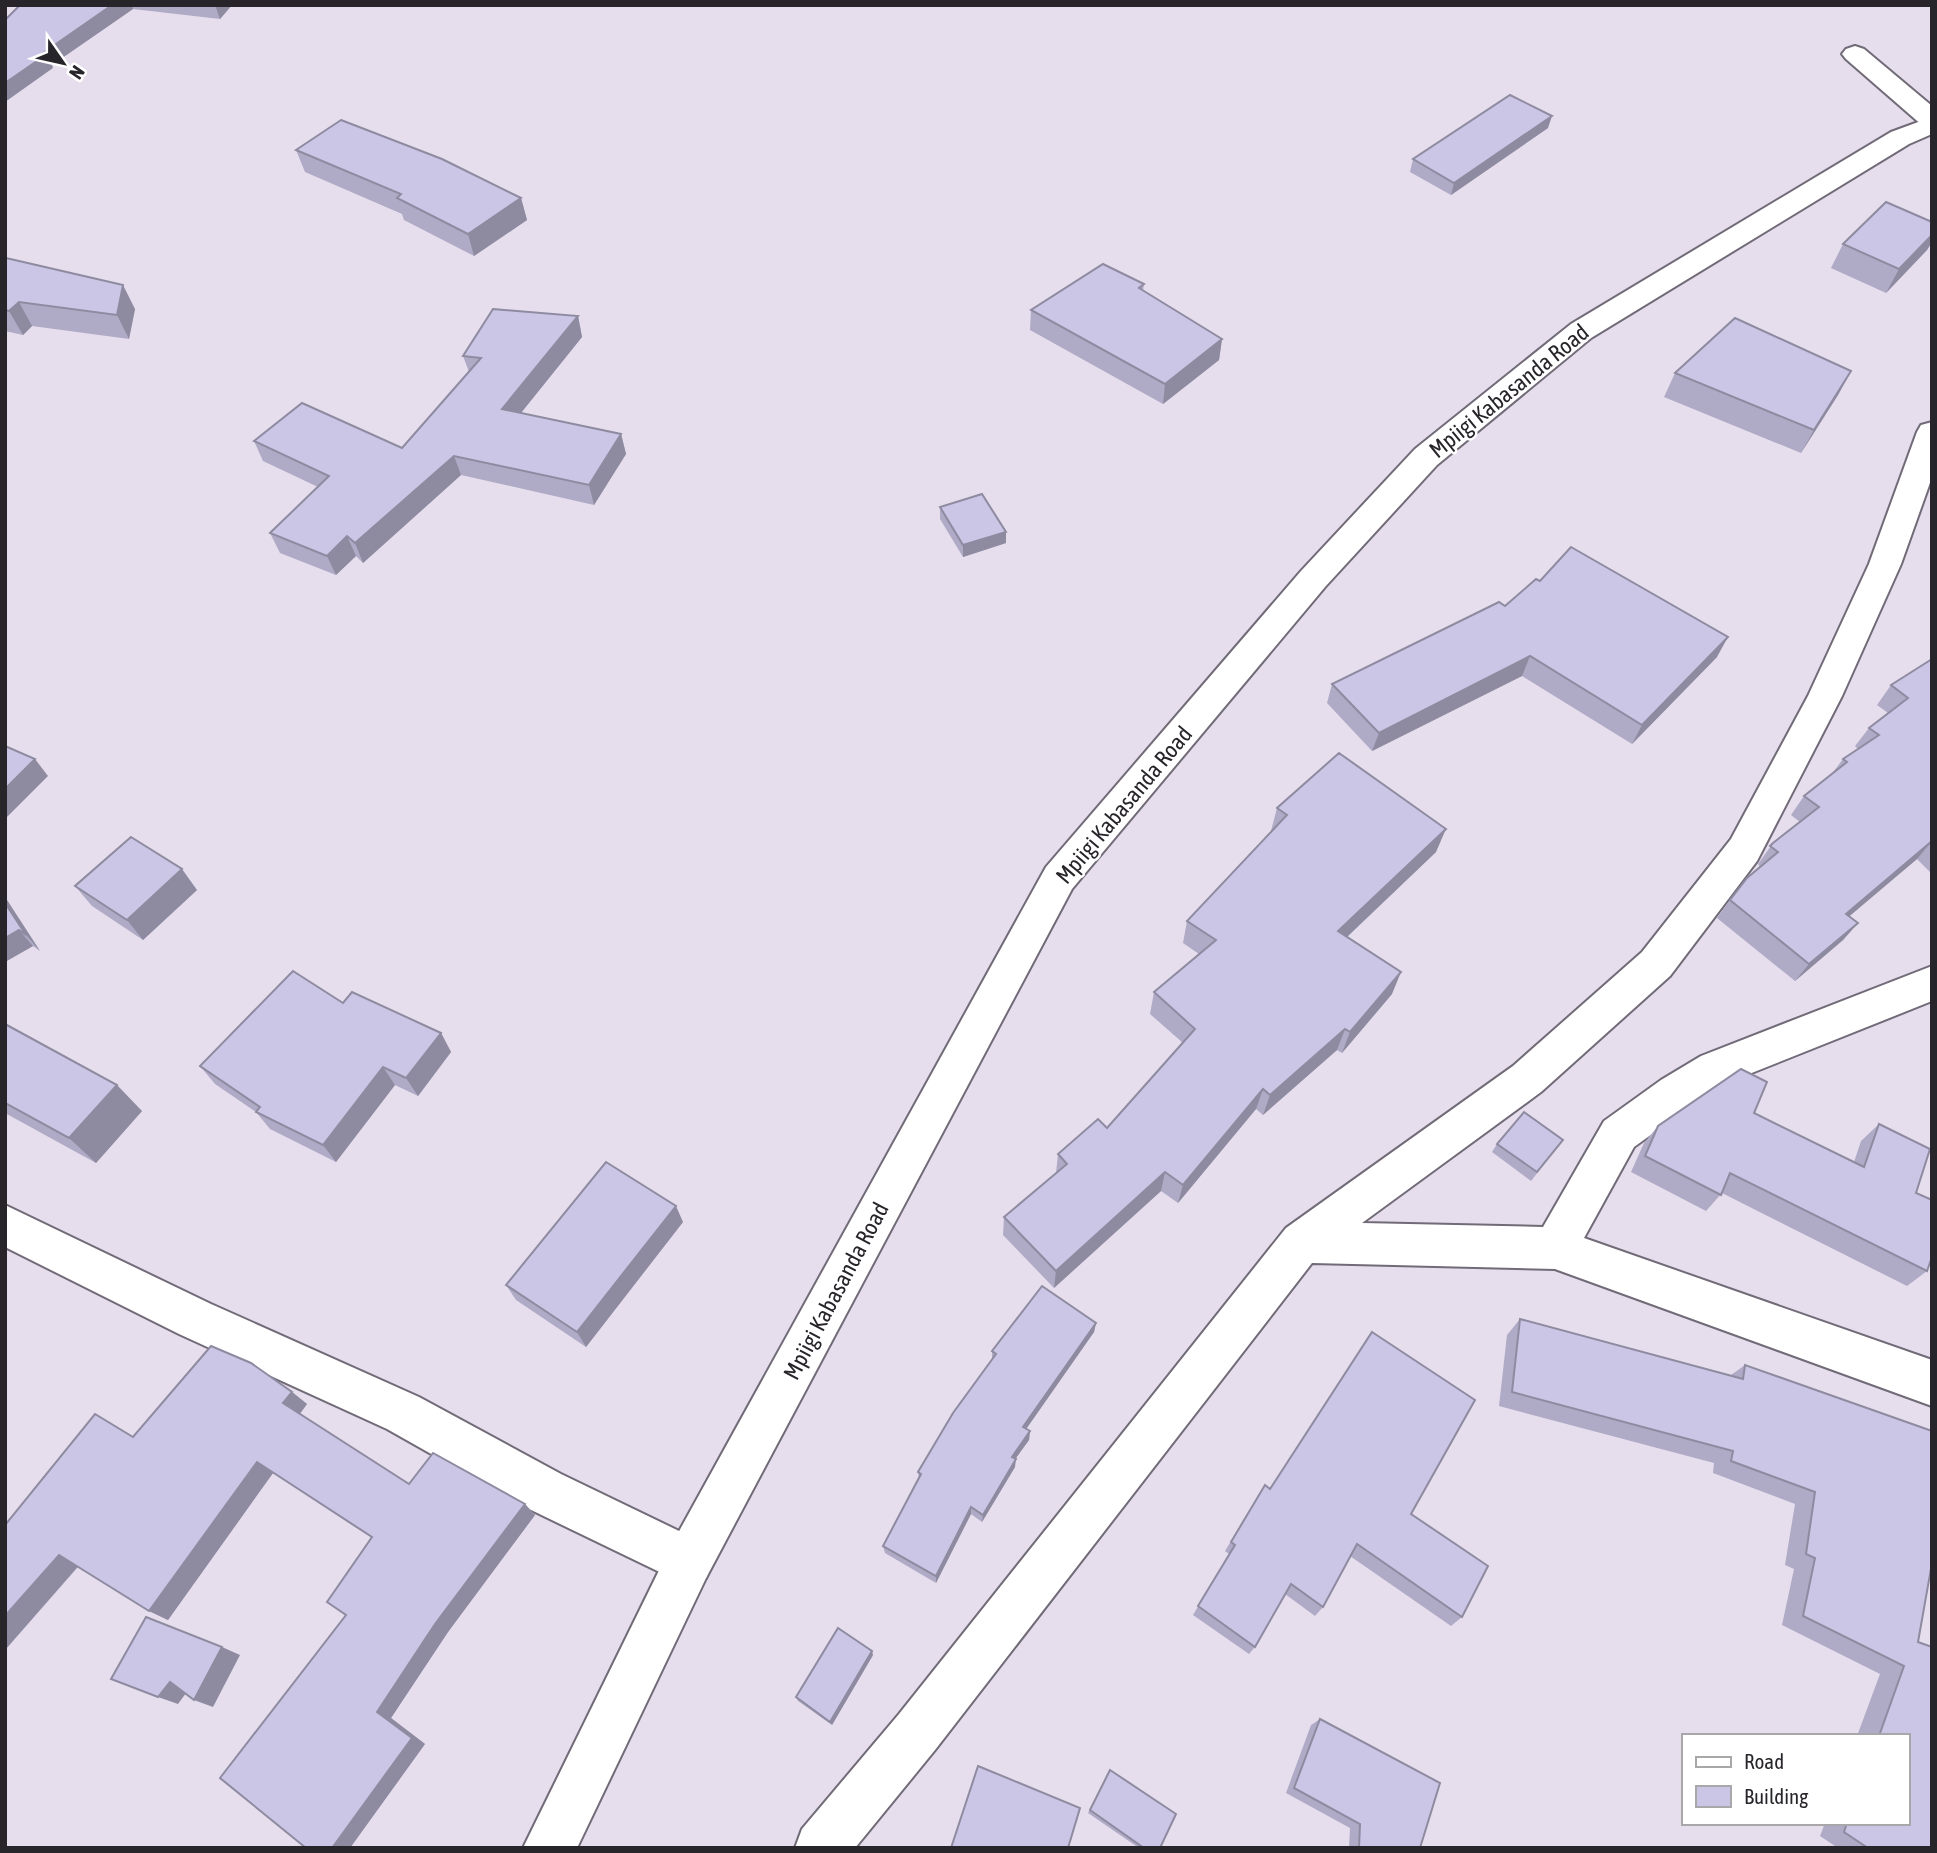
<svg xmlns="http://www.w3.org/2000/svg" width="1937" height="1853" font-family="'Asap Condensed',sans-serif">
  <rect width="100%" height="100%" fill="#e7deed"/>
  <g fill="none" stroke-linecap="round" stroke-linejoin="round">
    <g stroke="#716a77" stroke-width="4">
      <g id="street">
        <path d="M 1855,46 L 1864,49 L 1932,106 L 1932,128 L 1923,126 L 1846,59 L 1842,54 L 1846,49 Z"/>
        <path d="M 1932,422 L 1932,477 L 1901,564 L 1842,696 L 1757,861 L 1670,976 L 1541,1092 L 1362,1223 L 1543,1227 L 1604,1121 L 1661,1080 L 1701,1056 L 1932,966 L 1932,1001 L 1729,1082 L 1691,1106 L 1634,1147 L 1584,1238 L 1932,1360 L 1932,1406 L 1555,1269 L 1312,1263 L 935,1750 L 855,1848 L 795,1848 L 802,1829 L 899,1714 L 1286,1228 L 1513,1066 L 1642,952 L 1731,839 L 1808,696 L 1869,564 L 1917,432 L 1921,425 Z"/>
        <path d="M 5,1205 L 211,1304 L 419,1397 L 561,1474 L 706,1544 L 713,1561 L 706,1578 L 689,1585 L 672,1578 L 527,1508 L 387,1429 L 179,1334 L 5,1247 Z"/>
      </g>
    </g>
    <g stroke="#716a77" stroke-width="4">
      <path id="secondary" d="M 1932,117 L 1932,134 L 1909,144 L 1591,338 L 1437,465 L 1325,587 L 1072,889 L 706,1578 L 577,1848 L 523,1848 L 672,1544 L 1046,867 L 1301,571 L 1415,449 L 1571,324 L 1891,132 Z"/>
    </g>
    <use href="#street" fill="#fff" fill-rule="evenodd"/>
    <use href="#secondary" fill="#fff" fill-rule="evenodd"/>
  </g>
  <g fill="#afaac6">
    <path d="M 20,5 L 232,5 L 220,19 L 133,9 L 52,65 L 53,68 Z"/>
    <path d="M 1548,128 L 1451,195 L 1410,172 L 1413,159 Z"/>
    <path d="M 296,150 L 521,198 L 527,220 L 474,256 L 404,220 L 402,214 L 305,172 Z"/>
    <path d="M 1932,222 L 1932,242 L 1927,250 L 1886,293 L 1831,268 L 1843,244 Z"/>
    <path d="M 5,259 L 135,309 L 129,339 L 32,326 L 23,335 L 5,331 Z"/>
    <path d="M 1144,284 L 1143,291 L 1222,339 L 1219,360 L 1163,404 L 1030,330 L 1031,310 Z"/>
    <path d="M 578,316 L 582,337 L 521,413 L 621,434 L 626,454 L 594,505 L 461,475 L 363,563 L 356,556 L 336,575 L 280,553 L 270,533 L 318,487 L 263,461 L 254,441 L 402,448 L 469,372 L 463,356 Z"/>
    <path d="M 1851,371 L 1838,395 L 1801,453 L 1664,397 L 1675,373 Z"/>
    <path d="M 940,507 L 1006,532 L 1006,543 L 963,557 L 940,519 Z"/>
    <path d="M 1540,581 L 1717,657 L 1632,744 L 1522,676 L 1372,751 L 1327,703 L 1332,684 L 1505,606 Z"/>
    <path d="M 1932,659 L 1932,874 L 1917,859 L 1849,916 L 1858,923 L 1843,940 L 1795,981 L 1717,918 L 1730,900 L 1760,867 L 1758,864 L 1773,843 L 1800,822 L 1791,815 L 1804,796 L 1831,775 L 1843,759 L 1858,749 L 1855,746 L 1869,728 L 1888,713 L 1877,705 L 1891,685 Z"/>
    <path d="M 1277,808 L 1436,852 L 1347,937 L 1392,994 L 1342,1053 L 1337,1050 L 1263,1115 L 1256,1109 L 1178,1203 L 1161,1191 L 1054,1288 L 1003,1235 L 1004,1217 L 1056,1173 L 1058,1154 L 1107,1128 L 1183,1043 L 1150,1014 L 1154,992 L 1199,954 L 1183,943 L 1187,921 L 1271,831 Z"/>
    <path d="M 75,886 L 197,890 L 143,940 L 92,906 Z"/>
    <path d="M 5,897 L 40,951 L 33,946 L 5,962 Z"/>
    <path d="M 343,1003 L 441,1033 L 451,1052 L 418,1096 L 395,1085 L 336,1162 L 270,1129 L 256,1112 L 215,1084 L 200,1066 Z"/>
    <path d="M 5,1024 L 142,1111 L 96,1163 L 5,1113 Z"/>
    <path d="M 1754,1113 L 1854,1162 L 1861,1141 L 1879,1124 L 1916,1193 L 1927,1271 L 1907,1286 L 1722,1193 L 1706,1211 L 1631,1172 L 1644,1143 L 1658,1126 Z"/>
    <path d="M 1563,1140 L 1531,1181 L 1492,1152 L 1497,1144 Z"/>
    <path d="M 683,1222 L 586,1347 L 516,1300 L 506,1285 Z"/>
    <path d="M 1520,1319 L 1731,1375 L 1745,1365 L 1918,1642 L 1932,1848 L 1838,1848 L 1820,1836 L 1825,1823 L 1907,1823 L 1907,1736 L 1857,1736 L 1880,1674 L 1782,1625 L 1794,1569 L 1785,1565 L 1795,1504 L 1713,1473 L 1714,1463 L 1499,1406 L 1507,1335 Z"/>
    <path d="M 1096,1323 L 1094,1332 L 1026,1429 L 1030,1431 L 1029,1440 L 1015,1459 L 1015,1467 L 982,1522 L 971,1514 L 936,1583 L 885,1553 L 883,1546 L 919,1479 L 918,1472 L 992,1360 L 992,1351 Z"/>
    <path d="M 292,1392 L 307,1404 L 300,1414 L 409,1484 L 525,1504 L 535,1515 L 448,1632 L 391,1718 L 425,1744 L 350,1848 L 306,1848 L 346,1615 L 372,1538 L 273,1473 L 168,1620 L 149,1611 L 78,1567 L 5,1650 L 5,1525 L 133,1437 Z"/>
    <path d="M 1265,1485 L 1270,1489 L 1411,1514 L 1462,1617 L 1451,1626 L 1350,1556 L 1323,1607 L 1315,1616 L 1285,1594 L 1255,1647 L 1249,1654 L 1193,1615 L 1229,1554 L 1225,1551 Z"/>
    <path d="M 873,1655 L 832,1725 L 798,1701 L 796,1697 Z"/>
    <path d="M 1320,1719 L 1420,1848 L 1349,1848 L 1350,1828 L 1286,1793 L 1311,1725 Z"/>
    <path d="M 1108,1773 L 1160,1848 L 1139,1848 L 1088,1813 Z"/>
  </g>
  <g fill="#8e8ba1">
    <path d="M 112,5 L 132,5 L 133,9 L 52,65 L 53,68 L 5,102 L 5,83 L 43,53 Z"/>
    <path d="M 215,5 L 232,5 L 220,19 Z"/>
    <path d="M 1552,116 L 1548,128 L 1451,195 L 1454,183 Z"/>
    <path d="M 521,198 L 527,220 L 474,256 L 468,234 Z"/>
    <path d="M 1932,235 L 1932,242 L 1927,250 L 1886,293 L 1899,269 Z"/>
    <path d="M 123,285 L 135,309 L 129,339 L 117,315 Z"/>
    <path d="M 19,302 L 32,326 L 23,335 L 9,311 Z"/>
    <path d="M 578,316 L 582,337 L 508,429 L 502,409 Z"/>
    <path d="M 1222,339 L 1219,360 L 1163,404 L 1165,384 Z"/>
    <path d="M 1851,371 L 1838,395 L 1801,453 L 1814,430 Z"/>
    <path d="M 621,434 L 626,454 L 594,505 L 589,485 Z"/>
    <path d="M 454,456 L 461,475 L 363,563 L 355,543 Z"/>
    <path d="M 1006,532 L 1006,543 L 963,557 L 963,545 Z"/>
    <path d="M 347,536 L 356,556 L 336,575 L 327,556 Z"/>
    <path d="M 1728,637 L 1717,657 L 1632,744 L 1642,725 Z"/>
    <path d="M 1530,656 L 1522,676 L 1372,751 L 1379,733 Z"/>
    <path d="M 35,759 L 48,776 L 5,819 L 5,789 Z"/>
    <path d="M 1446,829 L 1436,852 L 1330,953 L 1338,931 Z"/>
    <path d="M 1932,841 L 1917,859 L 1832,931 L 1846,914 Z"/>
    <path d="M 182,869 L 197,890 L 143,940 L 127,920 Z"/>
    <path d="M 5,897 L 40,951 L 26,935 L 5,903 Z"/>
    <path d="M 1858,923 L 1843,940 L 1795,981 L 1809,964 Z"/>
    <path d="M 19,930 L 33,946 L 5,962 L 5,938 Z"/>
    <path d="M 1401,972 L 1392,994 L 1342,1053 L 1350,1032 Z"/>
    <path d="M 1345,1029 L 1337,1050 L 1263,1115 L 1270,1095 Z"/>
    <path d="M 441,1033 L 451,1052 L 418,1096 L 406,1078 Z"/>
    <path d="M 383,1067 L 395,1085 L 336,1162 L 323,1145 Z"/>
    <path d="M 117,1085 L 142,1111 L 96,1163 L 69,1138 Z"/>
    <path d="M 1263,1089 L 1256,1109 L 1178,1203 L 1183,1185 Z"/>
    <path d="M 1165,1172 L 1161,1191 L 1054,1288 L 1056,1271 Z"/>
    <path d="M 676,1206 L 683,1222 L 586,1347 L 577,1332 Z"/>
    <path d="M 1096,1323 L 1094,1332 L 1022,1435 L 1023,1427 Z"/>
    <path d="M 292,1392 L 307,1404 L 298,1416 L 283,1403 Z"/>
    <path d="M 1030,1431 L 1029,1440 L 1011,1465 L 1012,1457 Z"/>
    <path d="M 1016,1459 L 1015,1467 L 982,1522 L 983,1515 Z"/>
    <path d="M 257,1462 L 273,1473 L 168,1620 L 149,1611 Z"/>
    <path d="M 525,1504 L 535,1515 L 448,1632 L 391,1718 L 425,1744 L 350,1848 L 332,1848 L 377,1712 L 435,1624 Z"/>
    <path d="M 971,1507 L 971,1514 L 936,1583 L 936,1576 Z"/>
    <path d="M 59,1555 L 80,1564 L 5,1650 L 5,1616 Z"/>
    <path d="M 222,1647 L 240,1655 L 213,1707 L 194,1700 Z"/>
    <path d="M 872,1651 L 873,1655 L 832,1725 L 830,1722 Z"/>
    <path d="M 170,1682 L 189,1689 L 178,1704 L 158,1697 Z"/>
  </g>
  <g fill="#cbc6e6" stroke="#8e8ba1" stroke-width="2">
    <path d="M 20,5 L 112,5 L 43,53 L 47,54 L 5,83 L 5,20 Z"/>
    <path d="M 1510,95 L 1552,116 L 1454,183 L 1413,159 Z"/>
    <path d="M 341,120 L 442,159 L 521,198 L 468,234 L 397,198 L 401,194 L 296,150 Z"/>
    <path d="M 1886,202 L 1932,222 L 1932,235 L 1899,269 L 1843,244 Z"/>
    <path d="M 6,258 L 123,285 L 117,315 L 19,302 L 9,311 L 5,310 L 5,259 Z"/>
    <path d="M 1103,264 L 1144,284 L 1139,288 L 1222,339 L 1165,384 L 1031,310 Z"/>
    <path d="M 493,309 L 578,316 L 502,409 L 621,434 L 589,485 L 454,456 L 355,543 L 347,536 L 327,556 L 270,533 L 329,476 L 254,441 L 302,403 L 402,448 L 481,358 L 463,356 Z"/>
    <path d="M 1735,318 L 1851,371 L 1814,430 L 1675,373 Z"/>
    <path d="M 982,494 L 1006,532 L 963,545 L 940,507 Z"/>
    <path d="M 1571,547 L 1728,637 L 1642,725 L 1530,656 L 1379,733 L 1332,684 L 1499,602 L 1505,606 L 1536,579 L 1540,581 Z"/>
    <path d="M 1932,659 L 1932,841 L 1846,914 L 1858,923 L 1809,964 L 1730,900 L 1747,878 L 1778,852 L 1770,846 L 1773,843 L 1819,807 L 1804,796 L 1847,762 L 1843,759 L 1879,735 L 1869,728 L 1908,698 L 1891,685 Z"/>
    <path d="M 5,746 L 35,759 L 5,789 Z"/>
    <path d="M 1339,753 L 1446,829 L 1338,931 L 1401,972 L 1350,1032 L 1345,1029 L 1270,1095 L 1263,1089 L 1183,1185 L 1165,1172 L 1056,1271 L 1004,1217 L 1067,1164 L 1058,1154 L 1098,1119 L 1107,1128 L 1195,1029 L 1154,992 L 1216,940 L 1187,921 L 1287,815 L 1277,808 Z"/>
    <path d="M 131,837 L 182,869 L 127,920 L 75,886 Z"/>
    <path d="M 5,903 L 26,935 L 19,930 L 5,938 Z"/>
    <path d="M 293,971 L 343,1003 L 352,992 L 441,1033 L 406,1078 L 383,1067 L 323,1145 L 256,1112 L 260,1107 L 200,1066 Z"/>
    <path d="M 5,1024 L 117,1085 L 69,1138 L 5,1103 Z"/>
    <path d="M 1741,1069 L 1767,1082 L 1754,1113 L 1864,1167 L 1879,1124 L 1930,1149 L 1916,1193 L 1932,1200 L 1932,1257 L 1927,1271 L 1730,1173 L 1721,1195 L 1645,1156 L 1658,1126 Z"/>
    <path d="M 1524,1112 L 1563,1140 L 1537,1172 L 1497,1144 Z"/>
    <path d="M 606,1162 L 676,1206 L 577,1332 L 506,1285 Z"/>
    <path d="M 1042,1286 L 1096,1323 L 1023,1427 L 1030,1431 L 1012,1457 L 1016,1459 L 983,1515 L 971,1507 L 936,1576 L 883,1546 L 921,1474 L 918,1472 L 953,1413 L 996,1354 L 992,1351 Z"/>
    <path d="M 1520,1319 L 1743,1379 L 1745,1365 L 1932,1431 L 1932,1563 L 1918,1642 L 1932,1647 L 1932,1848 L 1868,1848 L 1844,1832 L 1847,1823 L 1907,1823 L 1907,1736 L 1879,1736 L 1904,1666 L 1803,1616 L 1815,1558 L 1806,1554 L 1815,1492 L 1731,1461 L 1733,1451 L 1512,1392 Z"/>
    <path d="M 1372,1332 L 1475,1400 L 1411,1514 L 1488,1566 L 1462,1617 L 1357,1544 L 1323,1607 L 1291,1584 L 1255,1647 L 1198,1606 L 1235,1545 L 1231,1542 L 1265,1485 L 1270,1489 Z"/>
    <path d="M 211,1346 L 251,1363 L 292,1392 L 283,1403 L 409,1484 L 433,1453 L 525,1504 L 435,1624 L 377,1712 L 412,1738 L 332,1848 L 306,1848 L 220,1778 L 346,1615 L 327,1602 L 372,1537 L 257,1462 L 149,1611 L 59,1555 L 5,1616 L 5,1525 L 95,1414 L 133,1437 Z"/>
    <path d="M 146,1617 L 222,1647 L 194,1700 L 170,1682 L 158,1697 L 111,1679 Z"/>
    <path d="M 838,1628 L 872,1651 L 830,1722 L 796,1697 Z"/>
    <path d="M 1320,1719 L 1440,1783 L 1420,1848 L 1359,1848 L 1360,1824 L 1294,1788 Z"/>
    <path d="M 978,1766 L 1080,1808 L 1068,1848 L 951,1848 Z"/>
    <path d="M 1110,1770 L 1176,1814 L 1160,1848 L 1144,1848 L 1090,1810 Z"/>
  </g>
  <g text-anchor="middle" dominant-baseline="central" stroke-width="5" stroke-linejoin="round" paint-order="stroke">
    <g font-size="23" fill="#27242a" stroke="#fff">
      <text transform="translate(1509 391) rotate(-39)">Mpiigi Kabasanda Road</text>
      <text transform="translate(1124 805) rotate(-50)">Mpiigi Kabasanda Road</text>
      <text transform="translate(836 1291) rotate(-62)">Mpiigi Kabasanda Road</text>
    </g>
  </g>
  <rect width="1937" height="1853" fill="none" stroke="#27242a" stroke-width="14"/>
  <rect x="1682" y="1734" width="228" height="91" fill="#ffffff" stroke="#a9a7aa" stroke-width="2"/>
  <rect x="1696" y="1757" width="35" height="10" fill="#ffffff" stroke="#a9a7aa" stroke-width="2"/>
  <text x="1744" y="1769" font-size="21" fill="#27242a">Road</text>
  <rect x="1696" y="1786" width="35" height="21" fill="#cbc6e6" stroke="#a9a7aa" stroke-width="2"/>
  <text x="1744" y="1804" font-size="21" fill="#27242a">Building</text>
  <g transform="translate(63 63) rotate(124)" stroke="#ffffff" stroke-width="5" paint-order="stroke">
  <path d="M0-5L12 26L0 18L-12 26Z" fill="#27242a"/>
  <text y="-10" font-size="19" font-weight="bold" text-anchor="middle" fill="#27242a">N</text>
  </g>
</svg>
